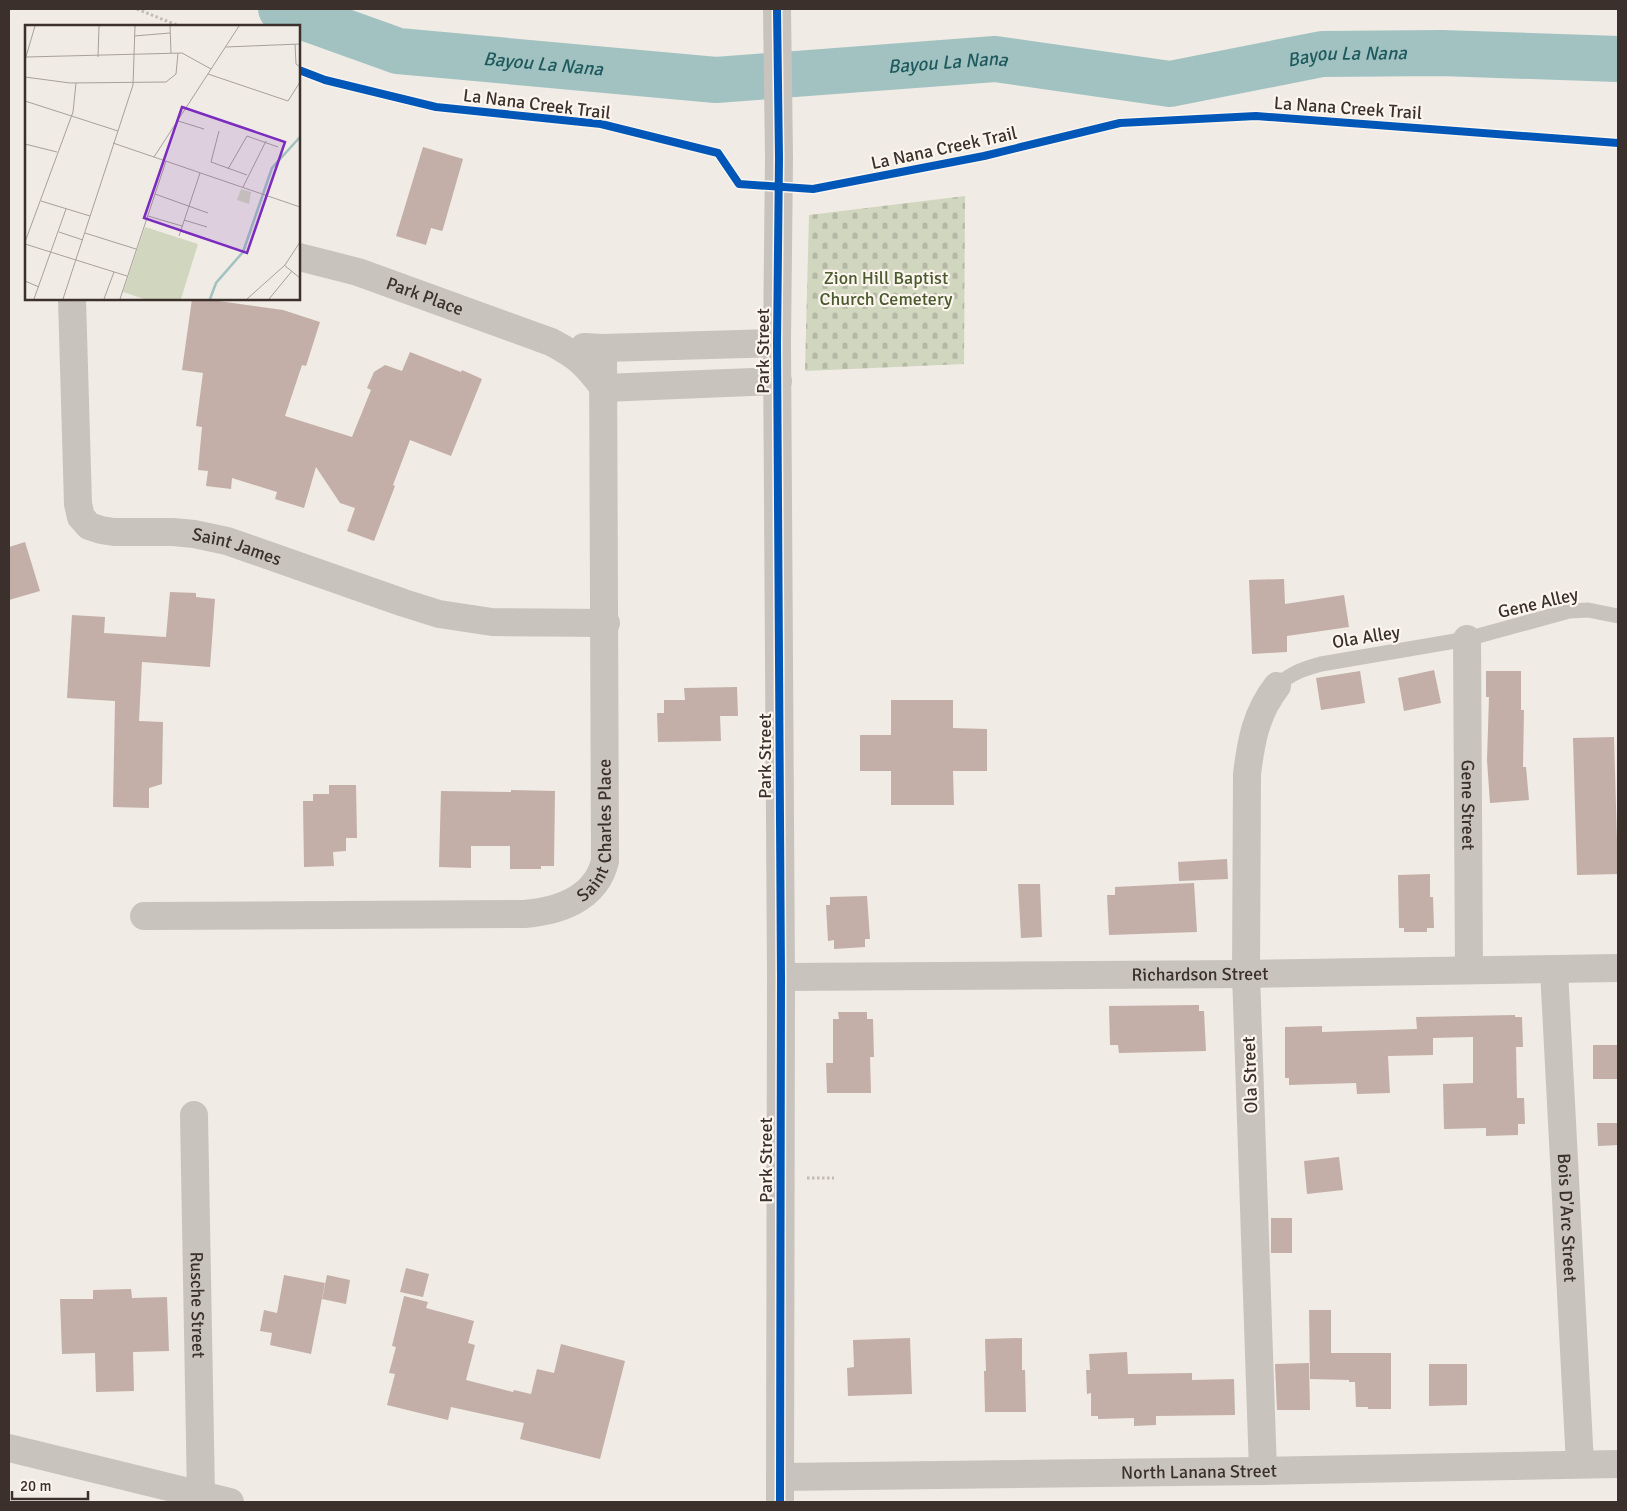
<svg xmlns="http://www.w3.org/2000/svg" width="1627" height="1511" font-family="Signika,sans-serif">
  <defs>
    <pattern id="cemetery-stones" width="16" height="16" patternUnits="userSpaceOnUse" patternTransform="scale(1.25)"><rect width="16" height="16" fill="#d1d6bf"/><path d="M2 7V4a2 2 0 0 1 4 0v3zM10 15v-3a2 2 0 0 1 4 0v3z" fill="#b4b8a4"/></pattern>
  </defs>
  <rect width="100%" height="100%" fill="#f0ebe5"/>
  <path fill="url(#cemetery-stones)" d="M 965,196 L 964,364 L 805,371 L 809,215 Z"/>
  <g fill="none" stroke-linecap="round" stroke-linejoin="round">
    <path stroke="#a1c2c1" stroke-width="46" id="s1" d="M 281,9 L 398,51 L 716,80 L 995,59 L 1170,84 L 1322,54 L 1441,53 L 1618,59"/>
  </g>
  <g fill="#c3afa7">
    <path d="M 423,147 L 463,159 L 443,229 L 442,231 L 431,228 L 426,245 L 396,236 Z"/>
    <path d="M 192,299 L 204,299 L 283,310 L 320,322 L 306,366 L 302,365 L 285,416 L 352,437 L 371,390 L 367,388 L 374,372 L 385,365 L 402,371 L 410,352 L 461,372 L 462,370 L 482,379 L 451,456 L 410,440 L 393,485 L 395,486 L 374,541 L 347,531 L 355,508 L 340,503 L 316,467 L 304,508 L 275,499 L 277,492 L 232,478 L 231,489 L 206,486 L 208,471 L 198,470 L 202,427 L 196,426 L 203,373 L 182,370 Z"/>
    <path d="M 25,542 L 40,591 L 9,600 L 9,547 Z"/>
    <path d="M 1284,579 L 1285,604 L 1344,595 L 1349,627 L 1287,636 L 1287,652 L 1252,654 L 1249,580 Z"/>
    <path d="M 170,592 L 196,593 L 196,597 L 215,599 L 210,667 L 142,662 L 139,721 L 163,722 L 162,784 L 149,788 L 149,808 L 113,807 L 115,701 L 67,698 L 72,615 L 105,617 L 104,633 L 166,637 Z"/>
    <path d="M 1434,670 L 1441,703 L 1404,711 L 1398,678 Z"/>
    <path d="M 1360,671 L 1365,703 L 1321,710 L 1316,678 Z"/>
    <path d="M 1486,671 L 1521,671 L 1521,710 L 1524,710 L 1523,767 L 1526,767 L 1529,800 L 1490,803 L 1487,760 L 1489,697 L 1486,697 Z"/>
    <path d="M 737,687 L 738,716 L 720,716 L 721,741 L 658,742 L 657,713 L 664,713 L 664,700 L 685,700 L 684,688 Z"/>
    <path d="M 891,700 L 953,700 L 953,728 L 987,729 L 987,771 L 953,771 L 954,805 L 891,805 L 891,771 L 860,771 L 860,735 L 891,735 Z"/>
    <path d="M 1614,737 L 1618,874 L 1577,875 L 1573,738 Z"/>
    <path d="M 329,785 L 356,785 L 357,838 L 346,838 L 346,851 L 333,852 L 334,866 L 304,867 L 303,801 L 313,801 L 313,794 L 329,794 Z"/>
    <path d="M 511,790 L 555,791 L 554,866 L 541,866 L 541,869 L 510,869 L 510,846 L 471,846 L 471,868 L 439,867 L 441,791 L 511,792 Z"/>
    <path d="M 1227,859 L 1228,879 L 1179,881 L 1178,862 Z"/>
    <path d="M 1430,874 L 1430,897 L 1433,897 L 1434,928 L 1427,928 L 1427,932 L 1404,932 L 1404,928 L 1399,928 L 1398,875 Z"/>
    <path d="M 1194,883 L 1197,932 L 1109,935 L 1107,895 L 1115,895 L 1115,887 Z"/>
    <path d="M 1018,884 L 1040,884 L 1042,937 L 1021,938 Z"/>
    <path d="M 867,896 L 870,939 L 865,939 L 865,947 L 834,949 L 834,940 L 828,941 L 826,905 L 830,905 L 830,897 Z"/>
    <path d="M 1199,1005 L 1199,1011 L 1204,1011 L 1206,1051 L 1119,1053 L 1118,1045 L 1110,1045 L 1109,1006 Z"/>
    <path d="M 838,1012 L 867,1012 L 867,1019 L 873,1019 L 874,1057 L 870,1057 L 871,1093 L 827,1093 L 826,1063 L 833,1063 L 833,1019 L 839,1019 Z"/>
    <path d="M 1515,1015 L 1515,1017 L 1522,1017 L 1523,1047 L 1516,1047 L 1517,1098 L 1524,1098 L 1525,1124 L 1518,1124 L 1518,1135 L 1486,1136 L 1486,1128 L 1444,1129 L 1443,1084 L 1473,1083 L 1473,1037 L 1433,1038 L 1433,1055 L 1388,1056 L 1390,1093 L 1357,1094 L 1356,1083 L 1289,1085 L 1289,1078 L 1285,1078 L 1285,1027 L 1322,1026 L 1322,1032 L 1417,1029 L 1416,1017 Z"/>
    <rect x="1593" y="1045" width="25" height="34"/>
    <path d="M 1597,1123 L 1618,1123 L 1618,1145 L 1598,1146 Z"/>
    <path d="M 1339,1157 L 1343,1190 L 1307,1194 L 1304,1161 Z"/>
    <rect x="1271" y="1218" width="21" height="35"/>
    <path d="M 406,1268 L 429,1274 L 423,1297 L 400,1292 Z"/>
    <path d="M 284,1275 L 325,1283 L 311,1354 L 270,1345 L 272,1333 L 260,1331 L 264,1310 L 277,1313 Z"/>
    <path d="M 327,1275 L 350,1280 L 346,1304 L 322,1299 Z"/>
    <path d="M 131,1289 L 132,1298 L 167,1297 L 169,1351 L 133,1352 L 134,1391 L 96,1392 L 95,1353 L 62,1354 L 60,1299 L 93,1299 L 93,1290 Z"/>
    <path d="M 404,1296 L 428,1302 L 426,1308 L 474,1321 L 468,1343 L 475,1345 L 466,1380 L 513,1392 L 514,1390 L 531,1394 L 537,1369 L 554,1373 L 561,1344 L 625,1361 L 600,1459 L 520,1439 L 524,1423 L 451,1407 L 448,1420 L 387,1405 L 395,1374 L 389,1373 L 396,1347 L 392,1346 Z"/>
    <path d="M 1309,1310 L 1331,1310 L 1331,1353 L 1391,1353 L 1391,1409 L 1368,1409 L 1368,1407 L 1356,1407 L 1355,1382 L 1349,1382 L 1349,1380 L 1310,1379 Z"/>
    <path d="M 910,1338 L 912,1394 L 848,1396 L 847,1368 L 854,1367 L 853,1340 Z"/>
    <path d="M 1022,1338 L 1022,1370 L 1025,1370 L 1026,1412 L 985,1412 L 984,1371 L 986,1371 L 985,1339 Z"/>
    <path d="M 1127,1352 L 1128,1374 L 1192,1373 L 1192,1380 L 1234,1379 L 1235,1415 L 1156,1416 L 1156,1425 L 1134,1426 L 1134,1418 L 1098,1419 L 1098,1416 L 1091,1416 L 1091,1393 L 1087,1394 L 1086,1370 L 1090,1370 L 1089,1354 Z"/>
    <path d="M 1309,1363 L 1310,1410 L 1277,1410 L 1275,1364 Z"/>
    <path d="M 1429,1364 L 1467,1364 L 1467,1405 L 1429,1406 Z"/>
  </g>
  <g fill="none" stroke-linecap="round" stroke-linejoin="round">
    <g stroke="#c2bbb6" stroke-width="3" stroke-dasharray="2.5 2.5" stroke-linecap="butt">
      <path d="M 137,9 L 179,26"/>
      <path d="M 299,70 L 325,80 L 436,107 L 601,124 L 718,153 L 739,184 L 754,185"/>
      <path d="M 805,189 L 813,189 L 984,156 L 1120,123 L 1256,116 L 1618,143"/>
      <path d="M 807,1178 L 834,1178"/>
    </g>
    <path stroke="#c9c3be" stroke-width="15" d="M 1277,686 C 1291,673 1303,669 1321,664 L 1467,639 L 1569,611 L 1588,610 L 1618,616"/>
    <g stroke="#c9c3be" stroke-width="28">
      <path d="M 777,9 L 779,158 L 777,343 L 781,977 L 780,1502"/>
      <path id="s2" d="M 299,257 L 358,272 L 551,342 C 578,356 586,364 604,388 L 778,381"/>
      <path id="s3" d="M 72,299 L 78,504 L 81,517 L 89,526 L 101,530 L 114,532 L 173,532 L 194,534 L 227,541 L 404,603 L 439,614 L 492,622 L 606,623"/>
      <path d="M 584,347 L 603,348 L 777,343"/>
      <path id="s4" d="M 1467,639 L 1469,970"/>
      <path id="s5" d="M 144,916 L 524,914 C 559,911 596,899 605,861 L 603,348"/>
      <path id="s6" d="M 1554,970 L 1580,1464"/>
      <path id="s7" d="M 781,977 L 1246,974 L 1618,968"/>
      <path id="s8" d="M 194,1115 L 201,1495"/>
      <path d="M 9,1448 L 230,1502"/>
      <path d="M 1263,1471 L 1246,974 L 1247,774 C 1251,741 1256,713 1277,686"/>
      <path id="s9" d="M 780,1477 L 1263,1471 L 1618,1464"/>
    </g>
    <g stroke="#fbf5ee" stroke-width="11">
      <g id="cycleway">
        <path d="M 777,9 L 779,158 L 777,343 L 781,977 L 780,1502"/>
        <path d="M 299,70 L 325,80 L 436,107 L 601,124 L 718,153 L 739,184 L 813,189 L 984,156 L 1120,123 L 1256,116 L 1618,143"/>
      </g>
    </g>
    <use href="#cycleway" stroke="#0057b8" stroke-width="8"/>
  </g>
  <g text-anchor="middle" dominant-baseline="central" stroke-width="4.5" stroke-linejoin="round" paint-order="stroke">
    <g font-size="18" fill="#3b302b" stroke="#fbf5ee">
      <text transform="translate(537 104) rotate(7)">La Nana Creek Trail</text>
      <text transform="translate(1348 108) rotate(4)">La Nana Creek Trail</text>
      <text transform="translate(944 148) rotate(-12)">La Nana Creek Trail</text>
      <text stroke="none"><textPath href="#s2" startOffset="132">Park Place</textPath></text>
      <text transform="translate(763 351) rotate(-90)">Park Street</text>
      <text stroke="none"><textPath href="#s3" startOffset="381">Saint James</textPath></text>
      <text transform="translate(1538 603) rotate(-13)">Gene Alley</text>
      <text transform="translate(1366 637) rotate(-9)">Ola Alley</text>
      <text transform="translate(765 756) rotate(-90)">Park Street</text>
      <text stroke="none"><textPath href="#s4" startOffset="166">Gene Street</textPath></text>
      <text stroke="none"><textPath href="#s5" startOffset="512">Saint Charles Place</textPath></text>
      <text stroke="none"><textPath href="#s7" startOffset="419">Richardson Street</textPath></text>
      <text transform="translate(1250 1075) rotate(-92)">Ola Street</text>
      <text transform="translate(766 1160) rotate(-90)">Park Street</text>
      <text stroke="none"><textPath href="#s6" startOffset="248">Bois D'Arc Street</textPath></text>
      <text stroke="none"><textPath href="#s8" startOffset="190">Rusche Street</textPath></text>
      <text stroke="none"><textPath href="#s9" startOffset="419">North Lanana Street</textPath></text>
    </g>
    <g font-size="18" fill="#4a5a2e" stroke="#fbf5ee">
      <text x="886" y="278">Zion Hill Baptist<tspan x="886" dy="21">Church Cemetery</tspan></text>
    </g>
    <g font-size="19" font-style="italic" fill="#1f5a5e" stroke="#fbf5ee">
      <text stroke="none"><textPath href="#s1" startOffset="1080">Bayou La Nana</textPath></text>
      <text stroke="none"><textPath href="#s1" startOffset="270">Bayou La Nana</textPath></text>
      <text stroke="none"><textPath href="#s1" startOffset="676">Bayou La Nana</textPath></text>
    </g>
  </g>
  <g transform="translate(25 25)">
    <rect width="275" height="275" fill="#f0ebe5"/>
    <path d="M 216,164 L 226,167 L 224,179 L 212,175 ZM 120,202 L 173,219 L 156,274 L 119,274 L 98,267 Z" fill="#d1d6bf"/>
    <path fill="none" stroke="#a1c2c1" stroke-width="2.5" d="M 185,274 L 191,258 L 218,227 L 247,143 L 275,112"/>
    <path fill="none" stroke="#a8a09b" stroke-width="1" d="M 145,1 L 146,28M 109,11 L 145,8M 270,19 L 271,39 L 275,42M 201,22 L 275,19M 1,32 L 157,28 L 186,44M 73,32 L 74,1M 0,35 L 10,1M 183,49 L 263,76 L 275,57M 0,52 L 45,58 L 141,57 L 151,49 L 153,28M 0,76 L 93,106M 153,96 L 179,104M 194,106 L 186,137 L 222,150M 88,118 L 275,182M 0,119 L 32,127M 129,132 L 214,1M 203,144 L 222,111 L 253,122M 218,162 L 241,116M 130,169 L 183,188M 16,176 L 65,191M 123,191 L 157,201M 159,195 L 182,202M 155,206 L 179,214M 34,207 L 58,215M 60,208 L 111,224M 154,211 L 175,148M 0,217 L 48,87 L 51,58M 0,219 L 102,251M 259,240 L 275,253M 0,256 L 14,262M 9,274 L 41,184M 38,274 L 108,60 L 110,1M 79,274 L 89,247M 95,274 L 141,136M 222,274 L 260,240 L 275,217M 244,274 L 267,246"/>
    <path fill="#7b2cbf" fill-opacity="0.15" stroke="#7b2cbf" stroke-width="2.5" d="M 157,82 L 260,117 L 222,228 L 119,193 Z"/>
    <rect width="275" height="275" fill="none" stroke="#3b302b" stroke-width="2.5"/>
  </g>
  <rect width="1627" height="1511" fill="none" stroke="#3b302b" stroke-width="20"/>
  <path d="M12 1491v8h76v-8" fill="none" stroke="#3b302b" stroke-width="2.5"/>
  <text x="20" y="1491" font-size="15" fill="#3b302b" stroke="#fbf5ee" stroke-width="4" paint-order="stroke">20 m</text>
</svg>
